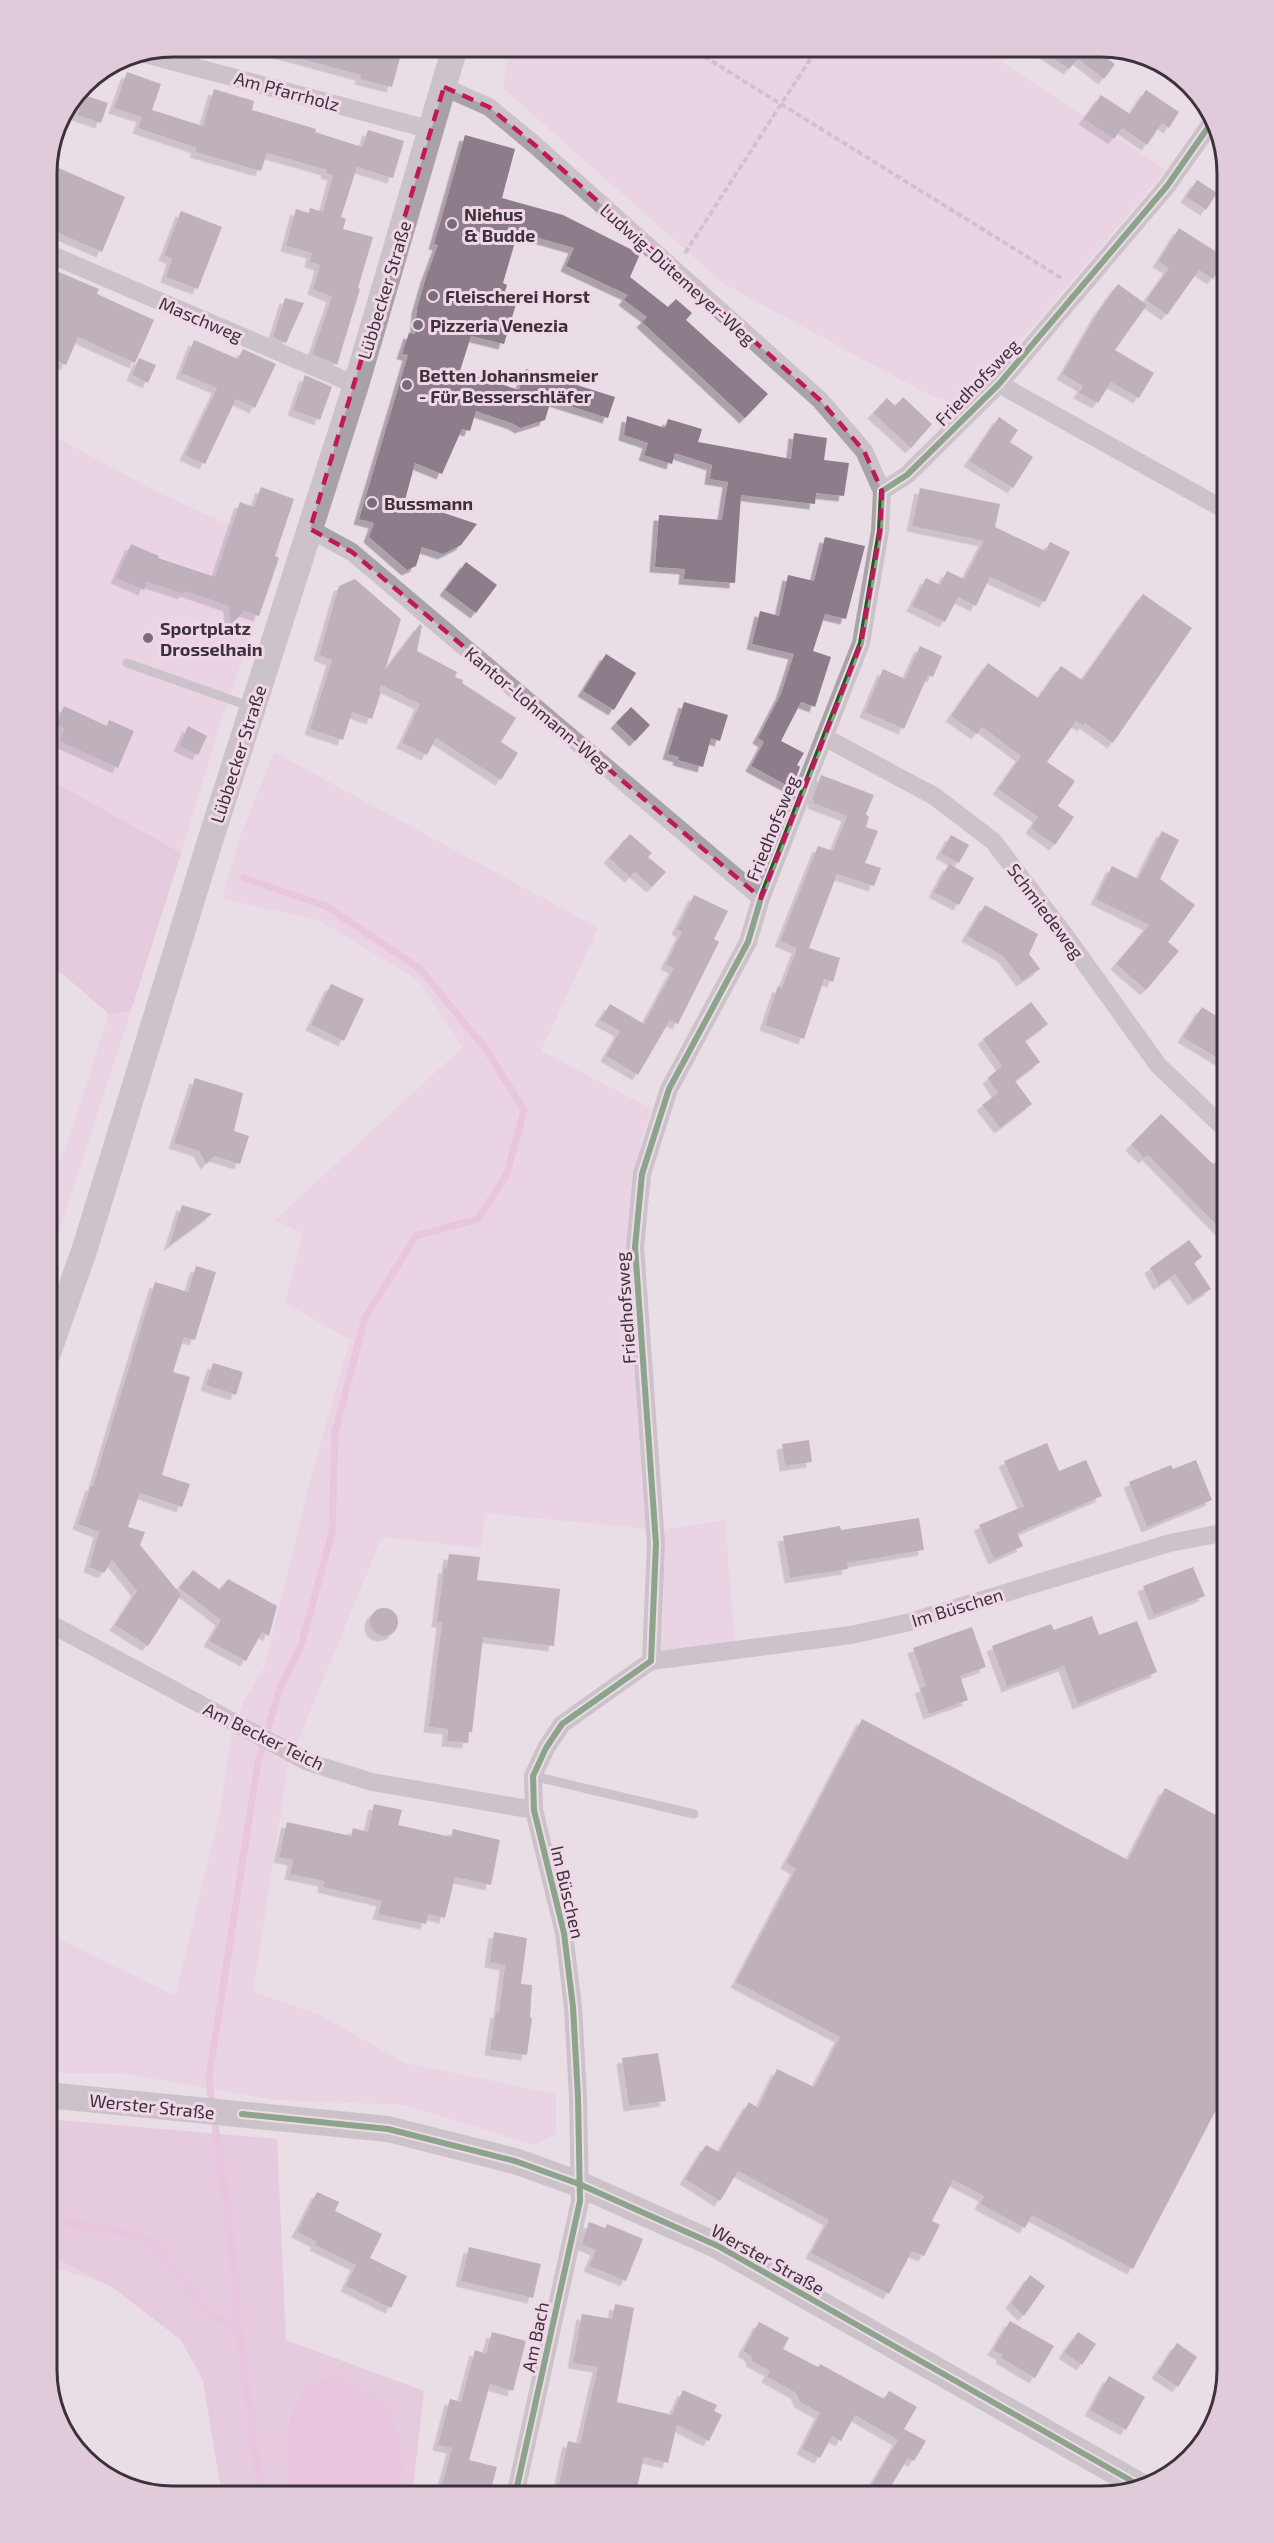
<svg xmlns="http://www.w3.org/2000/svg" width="1274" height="2543" font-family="'Exo 2',sans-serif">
  <defs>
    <filter id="shadow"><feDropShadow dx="-5.5" dy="5.5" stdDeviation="0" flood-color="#0004"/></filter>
  </defs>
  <rect width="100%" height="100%" fill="#e9dde6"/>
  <g fill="#ecc9e3">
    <path d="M 509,47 L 979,47 L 1166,170 L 965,406 L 931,396 L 724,284 L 503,88 Z"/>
    <path d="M 47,432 L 153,490 L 280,548 L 219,728 L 181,853 L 47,778 Z"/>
    <path d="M 274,752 L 598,928 L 541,1051 L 652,1109 L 642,1139 L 635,1173 L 660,1530 L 725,1520 L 735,1643 L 654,1656 L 659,1530 L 485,1513 L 481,1548 L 382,1537 L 288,1765 L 253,1992 L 318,2014 L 405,2063 L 556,2094 L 556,2134 L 534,2145 L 405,2105 L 277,2100 L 120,2073 L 47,2073 L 47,1933 L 175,1996 L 219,1817 L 232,1732 L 245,1699 L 265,1666 L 310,1481 L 350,1340 L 285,1303 L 303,1234 L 275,1220 L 463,1047 L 419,981 L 319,920 L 222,899 L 240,837 Z"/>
    <path d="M 131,1011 L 47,1267 L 47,1197 L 67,1143 L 109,1014 Z"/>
    <path d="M 47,2254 L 107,2284 L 47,2266 Z"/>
  </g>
  <g fill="#e2b3d6">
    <path d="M 47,778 L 181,853 L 131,1011 L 109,1014 L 65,976 L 47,967 Z"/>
    <path d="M 47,2119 L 277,2139 L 286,2340 L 424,2391 L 412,2496 L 399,2496 L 403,2474 L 315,2382 C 308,2388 299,2395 295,2403 C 281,2430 285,2467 290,2496 L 222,2496 L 203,2380 L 181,2340 L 112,2287 L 47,2254 Z"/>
  </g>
  <path fill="#e4abd5" d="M 336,2377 L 369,2394 L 388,2409 L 400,2441 L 403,2474 L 399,2496 L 290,2496 C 283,2459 279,2408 313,2383 C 319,2379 329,2379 336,2377 Z"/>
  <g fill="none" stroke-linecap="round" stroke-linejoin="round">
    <g stroke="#e4abd5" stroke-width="7">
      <path d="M 212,2106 L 209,2077 L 258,1762 L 280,1688 L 301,1646 L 332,1533 L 335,1432 L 365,1318 L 416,1236 L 478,1219 L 507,1174 L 524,1110 L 485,1048 L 420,969 L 326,906 L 244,878"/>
      <path d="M 214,2117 L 231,2239 L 239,2330"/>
      <path d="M 47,2219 L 126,2233 L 152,2243 L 209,2313 L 239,2330 L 261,2496"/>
    </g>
  </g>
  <g fill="#8d7b8a" filter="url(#shadow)">
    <path d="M 280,47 L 403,47 L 392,87 L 360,79 L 361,75 L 279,53 Z"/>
    <path d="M 1036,47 L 1092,47 L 1115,64 L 1104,79 L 1078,59 L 1069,69 Z"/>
    <path d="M 127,72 L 161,84 L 152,110 L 203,126 L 214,89 L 254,101 L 252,110 L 316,129 L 315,132 L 362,147 L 368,130 L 404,141 L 393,178 L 357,167 L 341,217 L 346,219 L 343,229 L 373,237 L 358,288 L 360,289 L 337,365 L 312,354 L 332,297 L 313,289 L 320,265 L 310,262 L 312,253 L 286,246 L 296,209 L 309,213 L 310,208 L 323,212 L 333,175 L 326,173 L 327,170 L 267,153 L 261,171 L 195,152 L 197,148 L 138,128 L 142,117 L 114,108 Z"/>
    <path d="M 1146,90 L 1179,112 L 1169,128 L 1162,123 L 1147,145 L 1122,128 L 1114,139 L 1084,119 L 1101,95 L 1130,114 Z"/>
    <path d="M 84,95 L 108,103 L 101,123 L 77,115 Z"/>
    <path d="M 465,135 L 515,149 L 502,198 L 563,215 L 640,254 L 630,277 L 668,307 L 676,299 L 692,313 L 686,320 L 768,394 L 745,418 L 642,322 L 647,317 L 624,300 L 628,295 L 566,266 L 574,248 L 518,232 L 503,283 L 507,285 L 504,295 L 514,298 L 512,303 L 516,304 L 504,344 L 471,336 L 460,371 L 519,390 L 526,369 L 615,397 L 608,418 L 551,400 L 545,420 L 520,428 L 514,424 L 476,411 L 470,431 L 462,429 L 442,474 L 415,463 L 405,500 L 477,524 L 461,545 L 443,554 L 422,547 L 416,566 L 407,570 L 369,537 L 374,523 L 359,519 L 408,355 L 402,354 L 409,333 L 415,334 L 417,308 L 426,277 L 438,245 L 434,244 Z"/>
    <path d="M 47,163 L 125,197 L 102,252 L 47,228 Z"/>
    <path d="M 1197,180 L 1217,193 L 1206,210 L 1186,197 Z"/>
    <path d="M 181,211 L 222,227 L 198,289 L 166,277 L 172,259 L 164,255 Z"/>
    <path d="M 1179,228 L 1226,258 L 1213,279 L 1199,270 L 1167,315 L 1146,300 L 1169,268 L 1158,262 Z"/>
    <path d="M 47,267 L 99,289 L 97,294 L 154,320 L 135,363 L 78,337 L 66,365 L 47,357 Z"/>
    <path d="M 1118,284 L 1147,305 L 1115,350 L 1154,373 L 1139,398 L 1111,382 L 1098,403 L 1079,393 L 1083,386 L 1062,374 L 1098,312 Z"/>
    <path d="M 285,298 L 304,303 L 286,343 L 273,337 Z"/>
    <path d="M 194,340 L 238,359 L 243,349 L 276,364 L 255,408 L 236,399 L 205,464 L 185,455 L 217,388 L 181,373 Z"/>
    <path d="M 139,358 L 156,365 L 148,383 L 132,375 Z"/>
    <path d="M 305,375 L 332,387 L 320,420 L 293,410 Z"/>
    <path d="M 903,397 L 932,424 L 911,448 L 873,413 L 887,398 L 895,406 Z"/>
    <path d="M 627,416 L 665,428 L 668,419 L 702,429 L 698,442 L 791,459 L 794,433 L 827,438 L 824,460 L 849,463 L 844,496 L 816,493 L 815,504 L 741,495 L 735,583 L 684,579 L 685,569 L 655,567 L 659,515 L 722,520 L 728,482 L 710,479 L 712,465 L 675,453 L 672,464 L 644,455 L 648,443 L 624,435 Z"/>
    <path d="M 999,417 L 1018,430 L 1010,442 L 1033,457 L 1013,488 L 969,461 Z"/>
    <path d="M 261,487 L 294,499 L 275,556 L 279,558 L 259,616 L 244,611 L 230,626 L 229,606 L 185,591 L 184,594 L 147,582 L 144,590 L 116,578 L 131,544 L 159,556 L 158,558 L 215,577 L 240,502 L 254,507 Z"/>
    <path d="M 920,488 L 1000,504 L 995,527 L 1045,551 L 1050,542 L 1070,552 L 1045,602 L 990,577 L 976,606 L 958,597 L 945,622 L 912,606 L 926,578 L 940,585 L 947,571 L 964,579 L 984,541 L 912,526 Z"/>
    <path d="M 825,537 L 865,546 L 846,619 L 825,614 L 813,651 L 831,657 L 815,707 L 801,702 L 781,741 L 804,753 L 797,765 L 800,767 L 792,788 L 751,766 L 764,742 L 758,738 L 781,694 L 794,654 L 752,644 L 760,611 L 779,616 L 788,575 L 814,581 Z"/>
    <path d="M 466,562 L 497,585 L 476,613 L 445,590 Z"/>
    <path d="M 355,579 L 401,619 L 385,670 L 420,624 L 422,626 L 417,651 L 457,672 L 455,677 L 463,680 L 462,683 L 516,718 L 501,742 L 518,753 L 501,780 L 436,738 L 427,755 L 402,743 L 420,704 L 381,685 L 379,691 L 381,692 L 372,719 L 352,712 L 343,740 L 310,729 L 332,660 L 319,655 L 339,586 Z"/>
    <path d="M 1143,594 L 1192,628 L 1113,743 L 1085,723 L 1083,726 L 1076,721 L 1047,762 L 1075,781 L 1058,806 L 1074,817 L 1055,845 L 1031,828 L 1038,817 L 998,789 L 1021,756 L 982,727 L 977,734 L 951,716 L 988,663 L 1038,698 L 1061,666 L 1082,680 Z"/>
    <path d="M 920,646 L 942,656 L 933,677 L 928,675 L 904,729 L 865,712 L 883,669 L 905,679 Z"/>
    <path d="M 606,654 L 636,673 L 614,710 L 583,691 Z"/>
    <path d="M 684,702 L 728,715 L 720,741 L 711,738 L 703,767 L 678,760 L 679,757 L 668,754 Z"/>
    <path d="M 64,706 L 107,726 L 109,720 L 134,731 L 118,768 L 59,741 L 64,728 L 56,724 Z"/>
    <path d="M 631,707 L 650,725 L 635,741 L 616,723 Z"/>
    <path d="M 188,726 L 207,736 L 198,755 L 179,746 Z"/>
    <path d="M 821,775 L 874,795 L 866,814 L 869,817 L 866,827 L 878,831 L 865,863 L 881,868 L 874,886 L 837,874 L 809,948 L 840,958 L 833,982 L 824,979 L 804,1039 L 765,1025 L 778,986 L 782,988 L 797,948 L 780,941 L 818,846 L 833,851 L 847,816 L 813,803 L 814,800 L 812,799 Z"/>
    <path d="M 1162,831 L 1179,840 L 1160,879 L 1195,905 L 1168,942 L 1179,951 L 1146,990 L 1116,964 L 1149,925 L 1096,899 L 1112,866 L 1138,879 Z"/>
    <path d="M 630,834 L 652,853 L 648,857 L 666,872 L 652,887 L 635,872 L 630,877 L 609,858 Z"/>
    <path d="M 951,835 L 969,845 L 959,863 L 941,853 Z"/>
    <path d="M 949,864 L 974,878 L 959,905 L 934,892 Z"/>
    <path d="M 694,895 L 728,911 L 714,939 L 719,942 L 678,1024 L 670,1020 L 638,1075 L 606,1056 L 620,1031 L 600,1020 L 610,1004 L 644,1024 L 674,968 L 666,964 L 682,932 L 677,929 Z"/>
    <path d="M 985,905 L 1038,934 L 1029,954 L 1040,969 L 1022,981 L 1003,956 L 967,936 Z"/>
    <path d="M 331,984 L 364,999 L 344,1041 L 311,1025 Z"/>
    <path d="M 1031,1002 L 1048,1024 L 1025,1041 L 1040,1062 L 1015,1081 L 1032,1104 L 1000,1128 L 982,1105 L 998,1093 L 988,1078 L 1002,1066 L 983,1039 Z"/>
    <path d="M 1202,1007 L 1227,1023 L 1227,1050 L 1221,1060 L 1183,1037 Z"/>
    <path d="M 195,1078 L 243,1093 L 234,1131 L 249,1136 L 240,1164 L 214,1156 L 206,1164 L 199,1151 L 174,1143 Z"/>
    <path d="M 1161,1114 L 1213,1164 L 1227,1153 L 1227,1236 L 1148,1155 L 1144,1158 L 1131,1145 Z"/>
    <path d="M 182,1205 L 212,1214 L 169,1246 Z"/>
    <path d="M 1189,1240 L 1202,1257 L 1194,1263 L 1211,1289 L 1193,1300 L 1175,1274 L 1159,1285 L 1150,1268 Z"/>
    <path d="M 196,1266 L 216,1272 L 195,1340 L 184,1337 L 173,1372 L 190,1377 L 162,1475 L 190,1484 L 182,1507 L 140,1493 L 128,1527 L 145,1532 L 140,1545 L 181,1595 L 148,1646 L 115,1625 L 137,1591 L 112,1560 L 104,1573 L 89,1567 L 99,1532 L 78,1524 L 91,1485 L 93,1486 L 155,1282 L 188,1292 Z"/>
    <path d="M 213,1363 L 243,1372 L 236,1395 L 206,1385 Z"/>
    <path d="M 809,1440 L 812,1462 L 785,1466 L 782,1444 Z"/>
    <path d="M 1047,1443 L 1059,1471 L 1086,1460 L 1102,1496 L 1017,1533 L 1023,1546 L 994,1559 L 979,1525 L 1024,1506 L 1004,1461 Z"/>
    <path d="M 1196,1460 L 1212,1500 L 1147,1527 L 1129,1482 L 1171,1465 L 1173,1469 Z"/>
    <path d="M 919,1518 L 924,1550 L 847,1563 L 848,1569 L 790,1578 L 783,1536 L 840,1526 L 841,1530 Z"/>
    <path d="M 449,1554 L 480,1557 L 477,1580 L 560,1589 L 554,1646 L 483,1637 L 472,1732 L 469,1732 L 468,1743 L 447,1741 L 448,1729 L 429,1727 L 442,1622 L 437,1622 L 444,1567 L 447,1568 Z"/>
    <path d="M 1193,1567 L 1205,1596 L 1154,1615 L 1143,1586 Z"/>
    <path d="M 193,1570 L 220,1590 L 228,1579 L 277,1606 L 269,1636 L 262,1632 L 246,1661 L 209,1641 L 221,1620 L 179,1588 Z"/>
    <circle cx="384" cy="1622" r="14"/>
    <path d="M 1092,1616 L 1099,1635 L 1137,1621 L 1157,1672 L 1078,1704 L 1064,1666 L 1007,1687 L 992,1646 L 1051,1624 L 1054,1630 Z"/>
    <path d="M 972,1627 L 986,1667 L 960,1676 L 968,1700 L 929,1714 L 920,1688 L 926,1686 L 913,1648 Z"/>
    <path d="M 862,1719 L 1128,1860 L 1165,1788 L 1227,1821 L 1227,2089 L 1133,2269 L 1032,2215 L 1025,2228 L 980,2204 L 984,2196 L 953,2180 L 932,2221 L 940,2225 L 924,2256 L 912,2251 L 889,2294 L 811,2253 L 829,2220 L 738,2171 L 720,2201 L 685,2179 L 706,2145 L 719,2152 L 749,2102 L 758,2108 L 777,2069 L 814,2087 L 840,2037 L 736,1982 L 796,1869 L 786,1863 Z"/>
    <path d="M 374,1804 L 402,1810 L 398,1825 L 451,1837 L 453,1829 L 500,1840 L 491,1885 L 455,1877 L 445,1918 L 428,1914 L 426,1924 L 378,1914 L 382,1901 L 323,1887 L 324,1881 L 290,1874 L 293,1860 L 279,1857 L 287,1822 L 351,1836 L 353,1828 L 368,1832 Z"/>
    <path d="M 494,1932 L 527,1938 L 521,1984 L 532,1985 L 530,2017 L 532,2018 L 527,2055 L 490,2050 L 496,2012 L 499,2013 L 505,1965 L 490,1962 Z"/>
    <path d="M 658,2053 L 666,2101 L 629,2106 L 622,2058 Z"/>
    <path d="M 317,2192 L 339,2202 L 335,2211 L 382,2234 L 370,2258 L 407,2276 L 391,2308 L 346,2286 L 356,2265 L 315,2245 L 317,2242 L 297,2232 Z"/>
    <path d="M 589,2222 L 605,2228 L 607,2224 L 643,2239 L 626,2281 L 589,2266 L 596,2250 L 582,2244 Z"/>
    <path d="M 469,2247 L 541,2264 L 533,2298 L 461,2281 Z"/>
    <path d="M 1030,2275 L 1045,2286 L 1024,2316 L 1011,2303 Z"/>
    <path d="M 615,2304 L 634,2308 L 617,2402 L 672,2415 L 683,2390 L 717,2405 L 714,2411 L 722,2415 L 709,2441 L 677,2425 L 668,2463 L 644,2457 L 635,2496 L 588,2496 L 589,2491 L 559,2484 L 568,2441 L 580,2444 L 598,2367 L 573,2363 L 582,2314 L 612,2319 Z"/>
    <path d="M 1010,2321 L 1054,2346 L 1035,2378 L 1001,2358 L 1002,2355 L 993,2350 Z"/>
    <path d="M 759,2322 L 789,2338 L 783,2349 L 818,2367 L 820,2364 L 884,2399 L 889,2391 L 917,2407 L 904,2429 L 926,2441 L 914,2461 L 908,2458 L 885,2496 L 866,2495 L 898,2440 L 855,2415 L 841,2441 L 832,2436 L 820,2458 L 802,2449 L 820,2413 L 800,2402 L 796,2393 L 767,2377 L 770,2371 L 752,2361 L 751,2356 L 743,2351 Z"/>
    <path d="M 492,2332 L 526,2341 L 513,2391 L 490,2384 L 469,2460 L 497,2467 L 489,2496 L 456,2496 L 440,2492 L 452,2448 L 438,2445 L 450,2399 L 461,2402 L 475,2350 L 486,2354 Z"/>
    <path d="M 1078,2332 L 1096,2344 L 1082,2365 L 1064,2353 Z"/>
    <path d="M 1177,2343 L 1197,2357 L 1178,2387 L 1157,2373 Z"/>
    <path d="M 1109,2376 L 1145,2397 L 1126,2430 L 1090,2410 Z"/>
  </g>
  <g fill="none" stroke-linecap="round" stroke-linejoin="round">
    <g stroke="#aaa5a9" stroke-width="4" stroke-dasharray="6 3" stroke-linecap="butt">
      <path d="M 689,47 L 1063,279"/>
      <path d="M 685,253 L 818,47"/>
    </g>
    <g stroke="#a8a3a7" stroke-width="9">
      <path d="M 127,663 L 252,707"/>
      <path d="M 533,1776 L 694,1814"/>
    </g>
    <g stroke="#a8a3a7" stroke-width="18">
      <path d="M 141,53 L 432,130"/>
      <path d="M 444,87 L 489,107 L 536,146 L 820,400 L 864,451 L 882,491"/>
      <path d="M 47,253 L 356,385"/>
      <path d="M 999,384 L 1227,511"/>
      <path d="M 310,529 L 352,552 L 761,898"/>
      <path d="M 824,737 L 934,796 L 993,841 L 1064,934 L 1158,1065 L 1227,1131"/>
      <path d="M 47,1622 L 308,1762 L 372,1782 L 534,1810"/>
      <path d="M 651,1661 L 656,1544 L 635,1247 L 642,1174 L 669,1089 L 748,942 L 761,898 L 861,643 L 880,531 L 882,491 L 907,475 L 999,384 L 1167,186 L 1214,119"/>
      <path d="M 515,2496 L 580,2201 L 578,2097 L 573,2007 L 564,1933 L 534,1810 L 533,1776 L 546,1748 L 562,1724 L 651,1661 L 851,1635 L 906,1623 L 1170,1543 L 1227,1532"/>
    </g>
    <g stroke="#a8a2a7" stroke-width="26">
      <path d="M 47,1356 L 85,1248 L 210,841 L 356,385 L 455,47"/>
      <path d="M 47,2095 L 388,2129 L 515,2161 L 579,2184 L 718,2246 L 1144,2488"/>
    </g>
    <g stroke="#efd7e8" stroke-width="10">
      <g id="cycleway">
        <path d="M 242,2114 L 388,2129 L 515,2161 L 579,2184 L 718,2246 L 1144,2488"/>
        <path d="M 515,2496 L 580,2201 L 578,2097 L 573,2007 L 564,1933 L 534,1810 L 533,1776 L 546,1748 L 562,1724 L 651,1661 L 656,1544 L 635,1247 L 642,1174 L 669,1089 L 748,942 L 761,898 L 861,643 L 880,531 L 882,491 L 907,475 L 999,384 L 1167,186 L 1214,119"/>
      </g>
    </g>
    <use href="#cycleway" stroke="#1b5e20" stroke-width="6"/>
  </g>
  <path d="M0 0H1274V2543H0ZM 444,87 L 489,107 L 536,146 L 820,400 L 864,451 L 882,491 L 880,531 L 861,643 L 761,898 L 352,552 L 310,529 Z" fill="#e9dde6" fill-opacity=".55" fill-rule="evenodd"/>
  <path fill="none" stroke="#c2185b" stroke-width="4.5" stroke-dasharray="12 8" stroke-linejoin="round" d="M 444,87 L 489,107 L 536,146 L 820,400 L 864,451 L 882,491 L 880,531 L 861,643 L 761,898 L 352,552 L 310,529 Z"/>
  <g fill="#796e76" stroke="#efd7e8" stroke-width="2">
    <circle cx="452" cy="224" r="6"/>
    <circle cx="433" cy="296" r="6"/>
    <circle cx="418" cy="325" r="6"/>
    <circle cx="407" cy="385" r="6"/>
    <circle cx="372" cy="503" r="6"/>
    <circle cx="148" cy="638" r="6"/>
  </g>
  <g text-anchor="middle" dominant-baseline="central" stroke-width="6" stroke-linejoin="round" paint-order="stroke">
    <g font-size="18" fill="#3c3239" stroke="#efd7e8">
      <text transform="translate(287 91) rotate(15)">Am Pfarrholz</text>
      <text transform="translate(678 274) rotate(42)">Ludwig-Dütemeyer-Weg</text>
      <text transform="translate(384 290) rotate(-73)">Lübbecker Straße</text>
      <text transform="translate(201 319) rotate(23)">Maschweg</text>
      <text transform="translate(977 382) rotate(-46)">Friedhofsweg</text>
      <text transform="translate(538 709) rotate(40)">Kantor-Lohmann-Weg</text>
      <text transform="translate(238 754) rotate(-72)">Lübbecker Straße</text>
      <text transform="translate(772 828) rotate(-68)">Friedhofsweg</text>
      <text transform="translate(1046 911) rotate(53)">Schmiedeweg</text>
      <text transform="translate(625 1308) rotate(-94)">Friedhofsweg</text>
      <text transform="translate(957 1607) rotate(-17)">Im Büschen</text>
      <text transform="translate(264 1736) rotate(26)">Am Becker Teich</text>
      <text transform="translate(568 1892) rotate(77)">Im Büschen</text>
      <text transform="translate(152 2106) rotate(6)">Werster Straße</text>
      <text transform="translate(768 2259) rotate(29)">Werster Straße</text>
      <text transform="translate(535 2337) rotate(-78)">Am Bach</text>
    </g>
    <g font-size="18" font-weight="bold" fill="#3c3239" stroke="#efd7e8" text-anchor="start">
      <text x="464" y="214">Niehus<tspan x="464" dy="21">&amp; Budde</tspan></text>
      <text x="445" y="296">Fleischerei Horst</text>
      <text x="430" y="325">Pizzeria Venezia</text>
      <text x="419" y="375">Betten Johannsmeier<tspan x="419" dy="21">- Für Besserschläfer</tspan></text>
      <text x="384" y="503">Bussmann</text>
      <text x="160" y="628">Sportplatz<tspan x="160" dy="21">Drosselhain</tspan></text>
    </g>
  </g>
  <path d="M0 0H1274V2543H0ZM173 57H1101A116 116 0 0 1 1217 173V2370A116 116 0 0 1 1101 2486H173A116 116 0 0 1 57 2370V173A116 116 0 0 1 173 57Z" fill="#e1cada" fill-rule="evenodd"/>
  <path fill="none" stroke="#3c3239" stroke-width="3" d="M173 57H1101A116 116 0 0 1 1217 173V2370A116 116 0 0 1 1101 2486H173A116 116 0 0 1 57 2370V173A116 116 0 0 1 173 57Z"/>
</svg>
